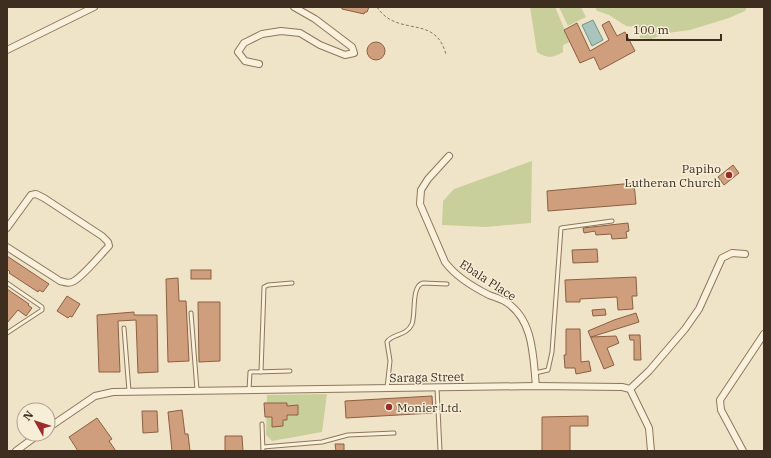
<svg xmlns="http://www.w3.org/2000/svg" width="771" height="458" font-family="'IBM Plex Serif',serif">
  <rect width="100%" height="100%" fill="#f0e4c8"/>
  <g fill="#c9cf9b">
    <path d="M 530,7 L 555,7 L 570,42 L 563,45 L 563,52 C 553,58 548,59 537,52 Z"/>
    <path d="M 559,7 L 581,7 L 586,17 L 568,26 Z"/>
    <path d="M 595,7 L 747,7 L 745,11 L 729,18 L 690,30 L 668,33 L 651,39 L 640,38 L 637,27 L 626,26 L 609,15 L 597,11 Z"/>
    <path d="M 532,161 L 531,223 L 486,227 L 442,225 L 443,201 L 454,189 Z"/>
    <path d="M 327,394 L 322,432 L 272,441 L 266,435 L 267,395 Z"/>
  </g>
  <path fill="#a9c4bc" stroke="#6f938a" d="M 593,20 L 603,40 L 592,46 L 582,25 Z"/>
  <g fill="#cf9f7d" stroke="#8d5f41">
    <path d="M 342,7 L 369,7 L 367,12 L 365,12 L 364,14 L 342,9 Z"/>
    <path d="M 609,21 L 617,36 L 625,32 L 635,51 L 600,70 L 594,57 L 580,63 L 564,30 L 577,23 L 590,51 L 609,40 L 602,25 Z"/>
    <circle cx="376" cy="51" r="9"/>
    <path d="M 733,165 L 739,173 L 724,185 L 718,177 Z"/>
    <path d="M 634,183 L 636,204 L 548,211 L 547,191 Z"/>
    <path d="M 628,223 L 629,231 L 626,232 L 627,238 L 612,239 L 611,234 L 596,235 L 595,231 L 584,233 L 583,228 Z"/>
    <path d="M 597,249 L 598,262 L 573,263 L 572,250 Z"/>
    <path d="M 7,256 L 49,284 L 43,292 L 39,290 L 38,292 L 9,273 L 10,272 L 7,269 Z"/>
    <rect x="191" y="270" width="20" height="9"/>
    <path d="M 636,277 L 637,296 L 632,296 L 633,309 L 618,310 L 617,297 L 580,299 L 580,302 L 566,302 L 565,280 Z"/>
    <path d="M 178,278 L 179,301 L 186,301 L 189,361 L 168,362 L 166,279 Z"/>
    <path d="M 7,289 L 29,304 L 28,305 L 32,308 L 26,316 L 18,310 L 7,323 Z"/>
    <path d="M 67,296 L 80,304 L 72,317 L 70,316 L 68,318 L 57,311 Z"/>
    <path d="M 198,302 L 220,302 L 220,361 L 199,362 Z"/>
    <path d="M 605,309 L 606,315 L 593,316 L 592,310 Z"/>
    <path d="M 134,312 L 134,315 L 157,315 L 158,372 L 138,373 L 136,320 L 118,321 L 120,372 L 99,372 L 97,315 Z"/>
    <path d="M 636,313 L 639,322 L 591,337 L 616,336 L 619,343 L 607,348 L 614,365 L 604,369 L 588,331 L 614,320 Z"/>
    <path d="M 566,329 L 580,329 L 581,362 L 589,361 L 591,371 L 576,374 L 575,368 L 565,368 L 564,355 L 566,355 Z"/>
    <path d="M 629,335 L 640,335 L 641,360 L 634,360 L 634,340 L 630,340 Z"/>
    <path d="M 432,396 L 433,413 L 346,418 L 345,401 Z"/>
    <path d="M 264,403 L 287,403 L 287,406 L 298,405 L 298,415 L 287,415 L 287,420 L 283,420 L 283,426 L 272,427 L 272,417 L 265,417 Z"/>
    <path d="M 182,410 L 185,434 L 188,434 L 190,451 L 172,451 L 168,412 Z"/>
    <path d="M 142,411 L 157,411 L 158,432 L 143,433 Z"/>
    <path d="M 588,416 L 588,426 L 570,426 L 570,451 L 542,451 L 542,417 Z"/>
    <path d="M 97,418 L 112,439 L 109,441 L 116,451 L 78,451 L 69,437 Z"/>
    <path d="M 225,436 L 242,436 L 243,451 L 225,451 Z"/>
    <path d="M 335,444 L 344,444 L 344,451 L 336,451 Z"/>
  </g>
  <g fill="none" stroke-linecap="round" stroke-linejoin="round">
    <g stroke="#8d765c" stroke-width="5">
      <g id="lane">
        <path d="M 7,283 L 42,307 L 42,310 L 7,333"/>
        <path d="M 191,313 L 197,390"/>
        <path d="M 124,328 L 129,391"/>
        <path d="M 261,372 L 264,287 L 268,285 L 292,283"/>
        <path d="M 535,373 L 548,370 L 552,352 L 561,228 L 612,221"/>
        <path d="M 387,388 L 390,361 L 387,342 C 392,333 406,337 412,324 C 416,313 411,286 423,283 L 447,284"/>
        <path d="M 437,388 L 440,451"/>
        <path d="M 249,390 L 250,372 L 290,371"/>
        <path d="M 262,424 L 263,451"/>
        <path d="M 263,447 L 322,442 L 348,435 L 394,433"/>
      </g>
    </g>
    <g stroke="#8d765c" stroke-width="8">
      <g id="street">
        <path d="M 7,50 L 94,7"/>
        <path d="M 259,64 L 245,61 L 238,52 L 244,43 L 262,34 L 281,31 L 300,33 L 320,45 L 345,55 L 354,53 L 352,47 L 315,19 L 294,7"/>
        <path d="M 449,156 L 428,179 L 421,190 L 420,204 L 445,262 C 456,277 473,287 489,295 C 494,297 501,299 506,302 C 534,320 533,357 536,386"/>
        <path d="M 7,228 L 31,195 L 36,194 L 44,198 L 102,236 L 108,242 L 109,246 C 101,254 81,279 72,282 C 68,284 64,282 60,281 L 7,247"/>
        <path d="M 630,389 L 649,428 L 651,451"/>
        <path d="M 48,428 L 95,396 L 113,392 L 536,386 L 622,387 L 630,389 L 649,371 L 685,329 L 699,309 L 722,258 L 732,253 L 745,254"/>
        <path d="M 16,451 L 39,434"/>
        <path d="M 743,451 L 721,410 L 720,400 L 764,334"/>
      </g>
    </g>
    <g stroke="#8d765c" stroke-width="1" stroke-dasharray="3 2" stroke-linecap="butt">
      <path d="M 377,7 C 393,32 422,21 437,37 C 442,42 444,48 446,54"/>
      <path d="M 413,7 L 415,7"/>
    </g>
    <use href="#lane" stroke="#faf1dc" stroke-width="3"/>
    <use href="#street" stroke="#faf1dc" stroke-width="6"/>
  </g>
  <g fill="#9e2a2b" stroke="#f7eed8" stroke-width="1.5">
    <circle cx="729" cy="175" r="4"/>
    <circle cx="389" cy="407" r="4"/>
  </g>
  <g text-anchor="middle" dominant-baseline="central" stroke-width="3" stroke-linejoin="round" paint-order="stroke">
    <g font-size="12" fill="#3d2e20" stroke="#f7eed8" text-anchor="end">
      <text x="721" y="168">Papiho<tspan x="721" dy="14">Lutheran Church</tspan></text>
      <text x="397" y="407" text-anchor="start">Monier Ltd.</text>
    </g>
    <g font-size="12" fill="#3d2e20" stroke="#f7eed8">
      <text transform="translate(488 280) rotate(33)">Ebala Place</text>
      <text transform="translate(427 377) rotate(-1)">Saraga Street</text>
    </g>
  </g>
  <rect width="771" height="458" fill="none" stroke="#3d2e20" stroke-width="16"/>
  <g transform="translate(36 422) rotate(309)"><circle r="19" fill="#f7eed8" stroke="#ada18e"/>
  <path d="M0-3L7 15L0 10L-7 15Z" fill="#9e2a2b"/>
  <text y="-6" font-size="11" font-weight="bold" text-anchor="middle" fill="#3d2e20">N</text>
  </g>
  <path d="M627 34v6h94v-6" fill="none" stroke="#3d2e20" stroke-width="2"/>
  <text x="633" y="34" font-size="12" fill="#3d2e20" stroke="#f7eed8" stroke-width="3" paint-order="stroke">100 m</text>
</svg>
